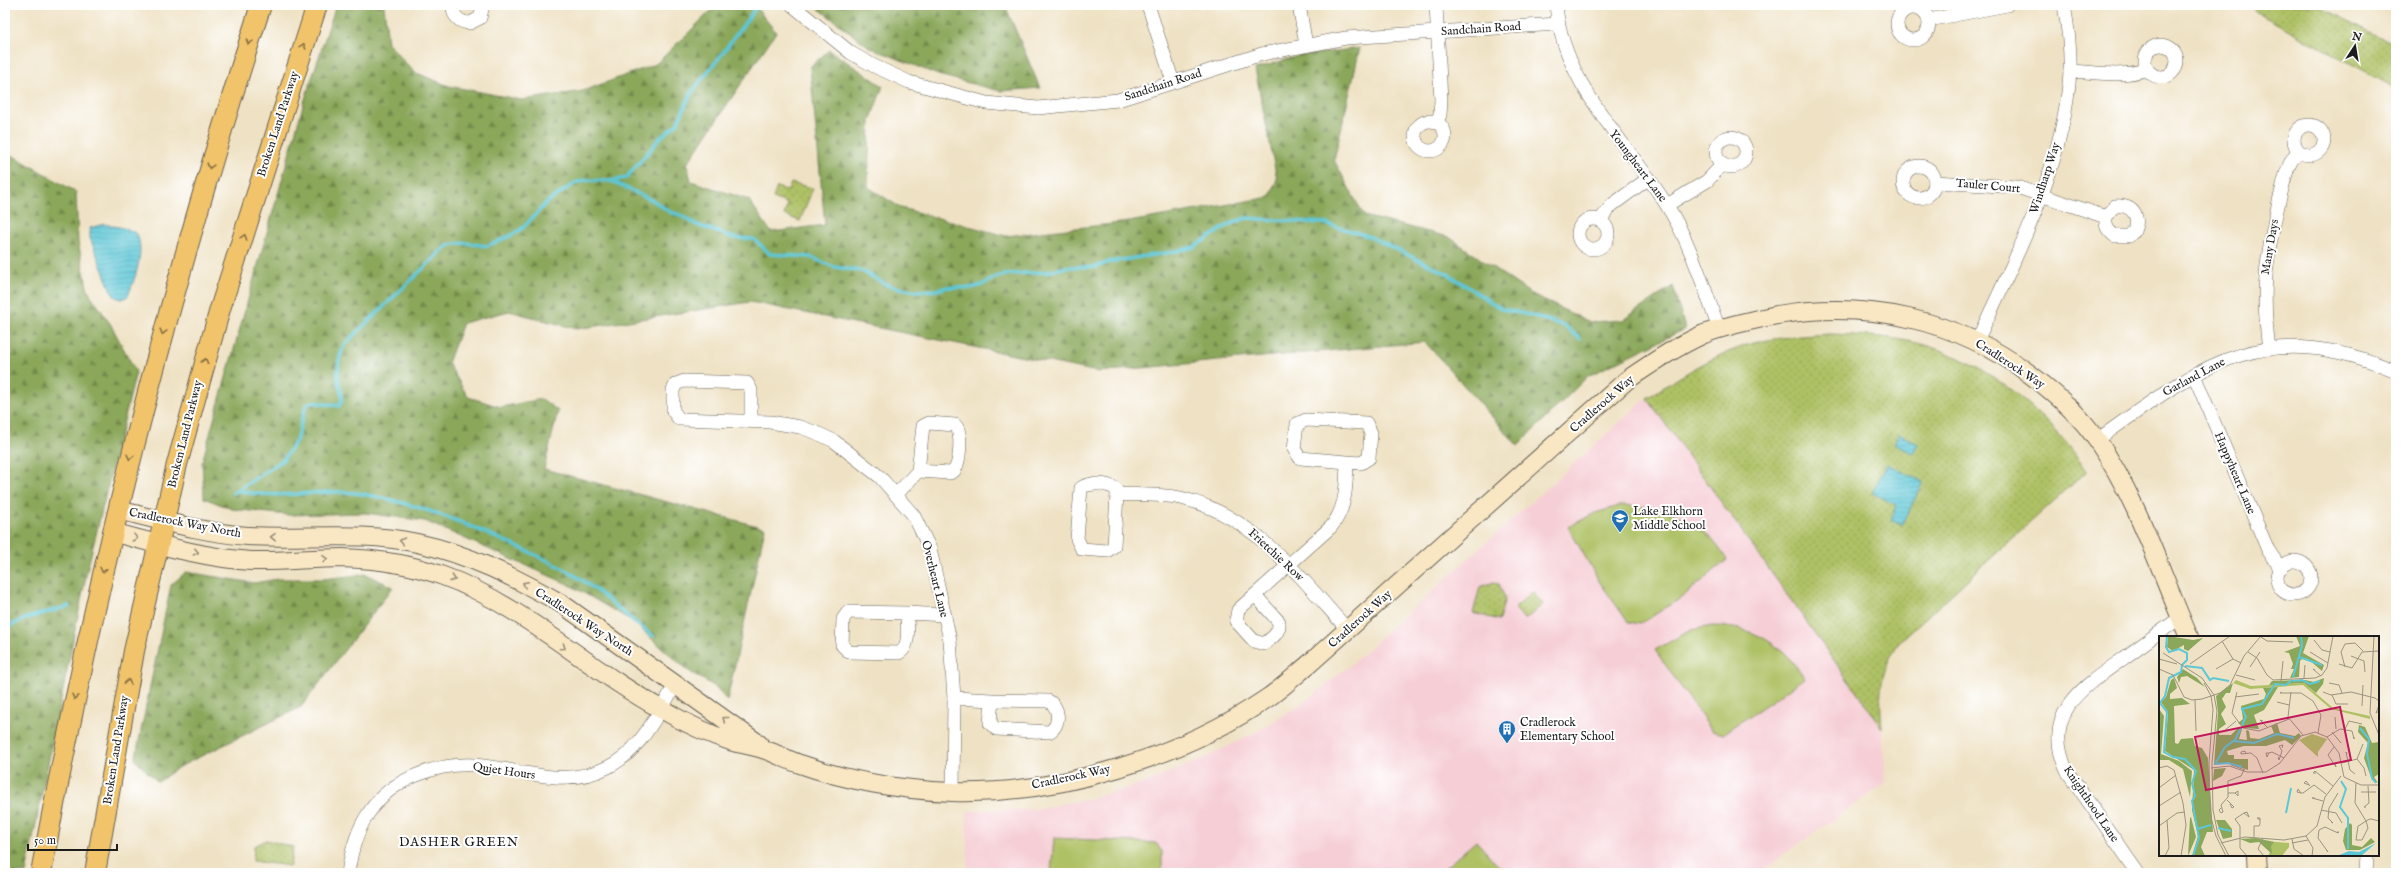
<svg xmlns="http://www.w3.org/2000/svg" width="2401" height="878" font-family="'IM FELL English',serif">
  <defs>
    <pattern id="grass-dots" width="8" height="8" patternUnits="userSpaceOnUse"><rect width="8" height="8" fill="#aec165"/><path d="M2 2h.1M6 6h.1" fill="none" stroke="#95a557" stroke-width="1.8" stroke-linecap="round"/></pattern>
    <pattern id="forest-firs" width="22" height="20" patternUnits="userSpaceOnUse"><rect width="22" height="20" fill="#8aa75a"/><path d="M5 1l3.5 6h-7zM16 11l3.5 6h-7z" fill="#70874a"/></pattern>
    <pattern id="water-rules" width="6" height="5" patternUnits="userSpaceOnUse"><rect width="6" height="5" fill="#5cc7d7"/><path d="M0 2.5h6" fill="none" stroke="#4faab8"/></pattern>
  </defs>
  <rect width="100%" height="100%" fill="#fff"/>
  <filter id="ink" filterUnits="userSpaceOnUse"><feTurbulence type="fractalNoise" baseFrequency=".025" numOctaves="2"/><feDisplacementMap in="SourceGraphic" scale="8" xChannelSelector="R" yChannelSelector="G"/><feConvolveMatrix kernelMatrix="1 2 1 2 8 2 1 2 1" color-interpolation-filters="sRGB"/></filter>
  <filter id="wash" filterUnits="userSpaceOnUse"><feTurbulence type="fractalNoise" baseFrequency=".012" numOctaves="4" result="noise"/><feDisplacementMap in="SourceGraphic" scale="16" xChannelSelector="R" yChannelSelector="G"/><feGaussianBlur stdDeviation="0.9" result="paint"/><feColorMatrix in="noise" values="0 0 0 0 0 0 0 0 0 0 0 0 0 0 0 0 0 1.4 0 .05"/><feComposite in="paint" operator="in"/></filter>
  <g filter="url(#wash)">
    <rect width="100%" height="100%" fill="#efe2c4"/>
    <path fill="#f6cfd6" d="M 1647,398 L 1882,728 L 1886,782 L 1758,873 L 968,873 L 967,811 L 1036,809 L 1089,799 L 1147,782 L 1205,758 L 1260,730 L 1306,701 L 1347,668 Z"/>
    <g fill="url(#grass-dots)" stroke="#656e40">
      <path d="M 2249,5 L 2317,5 L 2396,45 L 2396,88 L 2254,11 Z"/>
      <path d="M 791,183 L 813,188 L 800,221 L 784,215 L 788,204 L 773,198 L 777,187 L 788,191 Z"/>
      <path d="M 1829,334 C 1859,335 1888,336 1917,343 C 1984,359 2050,414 2087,471 L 1900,641 C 1879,672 1879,692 1882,728 L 1647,398 C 1678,378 1711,356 1747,345 C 1773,337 1802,336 1829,334 Z"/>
      <path d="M 1494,582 L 1499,584 L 1505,598 L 1499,620 L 1473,613 L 1480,587 Z"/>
      <path d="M 1532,592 L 1543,604 L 1525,620 L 1515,608 Z"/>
      <path d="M 266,840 L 293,847 L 290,866 L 253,861 L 254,846 Z"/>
    </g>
    <g fill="url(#forest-firs)" stroke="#53623b">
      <path d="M 336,5 L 384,5 L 388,43 L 414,72 L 449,86 L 522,100 L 583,91 L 656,64 L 717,5 L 754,5 L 776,32 L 687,164 L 691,181 L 749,200 L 771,232 L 825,225 L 810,67 L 829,50 L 883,86 L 870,121 L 868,187 L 901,208 L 1006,236 L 1129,222 L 1270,197 L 1277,179 L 1255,69 L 1298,56 L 1360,48 L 1334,160 L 1364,216 L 1449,237 L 1534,296 L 1590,322 L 1623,320 L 1673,286 L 1685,329 L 1588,376 L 1518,446 L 1425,342 L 1098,372 L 750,302 L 577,329 L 509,311 L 463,323 L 448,363 L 468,397 L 501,407 L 542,399 L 558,411 L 544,469 L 765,528 L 727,701 L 717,688 L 687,670 L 632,621 L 570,585 L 425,521 L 365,513 L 288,515 L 232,509 L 204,498 L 202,462 L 304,102 Z"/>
      <path d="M 814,5 L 1005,5 L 1040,88 L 1000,91 L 938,75 L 869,47 Z"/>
      <path d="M 5,151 L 76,192 L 78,242 L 88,291 L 111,325 L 136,372 L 87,571 L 26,873 L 5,873 Z"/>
      <path d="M 186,572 L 254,583 L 278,579 L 323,579 L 366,574 L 393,587 L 301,707 L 179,767 L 158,782 L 135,760 L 171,585 Z"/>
    </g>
    <g fill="#aec165" stroke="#656e40">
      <path d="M 1623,505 C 1669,508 1702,518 1727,560 L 1681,598 L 1640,624 L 1628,622 L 1599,581 L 1568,527 L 1595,513 Z"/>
      <path d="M 1712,626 C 1756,627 1780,643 1805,678 L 1723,734 L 1712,731 L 1655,650 L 1691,630 Z"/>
      <path d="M 1054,838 L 1156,843 L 1162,852 L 1162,873 L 1051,873 Z"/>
      <path d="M 1476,841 L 1501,869 L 1497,873 L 1439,873 Z"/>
    </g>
    <g fill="url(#water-rules)" stroke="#3c727a">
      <path d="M 104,224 L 128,229 L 137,234 C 145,253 135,278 128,296 L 122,299 L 115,297 L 111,291 L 90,238 L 90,228 Z"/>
      <path d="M 1899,434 L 1918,444 L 1913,453 L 1894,443 Z"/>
      <path d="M 1887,464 L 1923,482 L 1902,525 L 1891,520 L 1896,505 L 1872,493 Z"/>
    </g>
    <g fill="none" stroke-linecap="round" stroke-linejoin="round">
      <g stroke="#5cc7d7" stroke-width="3.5">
        <path d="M 611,181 L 654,201 L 670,212 L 680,215 L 697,225 L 735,238 L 754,239 L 770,254 L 810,257 L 834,267 L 862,271 L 887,285 L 899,288 L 917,291 L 937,290 L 947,287 L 971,288 L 982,285 L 996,277 L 1010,274 L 1046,272 L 1067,267 L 1096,267 L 1109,262 L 1172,252 L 1194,247 L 1230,224 L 1246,218 L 1323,223 L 1368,236 L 1446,273 L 1502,309 L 1534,316 L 1565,326 L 1580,339"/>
        <path d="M 238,490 C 280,502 325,486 368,495 C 418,504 465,523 511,544 C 532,553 555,563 574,575 C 603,592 625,617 653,636"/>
        <path d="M 233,493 L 283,460 L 296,441 L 306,405 L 312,402 L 339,406 C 346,395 339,390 338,379 C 337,367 339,356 344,345 L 437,255 L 447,246 L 455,244 L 466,243 L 487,246 L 510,236 L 524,227 L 546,203 L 575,183 L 586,180 L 611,181 L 626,178 L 661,137 L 677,124 L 691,93 L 722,54 L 757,6"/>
        <path d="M 5,628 L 27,618 L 69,606"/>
      </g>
    </g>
  </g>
  <g filter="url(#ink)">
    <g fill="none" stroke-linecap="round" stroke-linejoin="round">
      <g stroke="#666157" stroke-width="14">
        <g id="street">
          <path d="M 453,5 C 452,16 460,23 470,23 L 480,18 L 483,5"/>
          <path d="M 792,5 L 851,53 L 874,66 L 909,82 L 986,103 L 1038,108 L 1118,100 L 1262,54 L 1346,38 L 1558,24"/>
          <path d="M 1148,5 L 1173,82"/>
          <path d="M 1299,5 L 1306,45"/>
          <path d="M 1436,5 L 1441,100 L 1440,115 L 1436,122"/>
          <path d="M 1556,5 C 1563,85 1626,140 1666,204 C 1690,241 1704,288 1719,329"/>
          <circle cx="1913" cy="24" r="16"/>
          <path d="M 1929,20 L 2007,5"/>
          <circle cx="2161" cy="61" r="16"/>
          <path d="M 2070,71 C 2094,72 2125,78 2147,69"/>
          <circle cx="1430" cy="136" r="15"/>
          <circle cx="2309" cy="140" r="15"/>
          <circle cx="1731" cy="152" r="15"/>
          <circle cx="1919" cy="182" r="16"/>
          <path d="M 1935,182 L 2017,187 L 2106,217 C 2105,226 2107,230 2115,236 L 2129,236 C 2144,223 2135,203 2115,206 L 2106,217"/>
          <path d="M 1667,205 L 1707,181 L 1722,165"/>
          <circle cx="1593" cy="234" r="15"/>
          <path d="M 1600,220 L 1612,205 L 1649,178"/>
          <path d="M 1977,341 C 2016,256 2064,167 2070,72 C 2071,49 2068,27 2064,5"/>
          <path d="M 2269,349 C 2261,290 2266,258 2279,201 C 2284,183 2286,165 2298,151"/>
          <path d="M 2194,375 L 2268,550 L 2281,569"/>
          <path d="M 751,421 L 751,390 L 747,383 L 684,381 L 676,384 L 673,390 L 673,411 L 679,419 L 770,422 L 800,427 L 817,433 L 834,441 L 880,477 L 914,516 L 930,549 L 950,640 L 954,698 L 953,792"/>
          <path d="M 2097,440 C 2203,364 2263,316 2396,371"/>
          <path d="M 897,494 L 918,471 L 923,426 L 929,423 L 955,425 C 963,432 960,463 954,471 L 950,473 L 918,471"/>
          <path d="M 1117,494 L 1116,489 C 1107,483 1089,482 1081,488 L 1077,539 L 1082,549 L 1107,551 L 1114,546 L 1117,494 C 1138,495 1161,494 1181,498 C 1254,515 1300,577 1348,630"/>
          <circle cx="2294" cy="578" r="17"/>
          <path d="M 1255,595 L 1279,622 C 1280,633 1272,638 1264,644 L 1254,641 L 1236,621 L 1238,610 L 1331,527 C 1347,507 1346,486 1347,462 L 1300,458 L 1294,449 L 1297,424 L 1306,420 L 1366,423 L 1371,433 L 1369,458 L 1361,463 L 1347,462"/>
          <path d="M 907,613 L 848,612 L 843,619 L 842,645 L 849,652 L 899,653 C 911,647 907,625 907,613 L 945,615"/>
          <path d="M 954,698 L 992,700 L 990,723 L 996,729 L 1049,732 C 1061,726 1060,706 1048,701 L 992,700"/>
          <path d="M 348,873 C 351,852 357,829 370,811 C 391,779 438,763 474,765 C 520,768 564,790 608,767 C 641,751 657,714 676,684"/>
          <path d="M 2138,873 L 2067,771 C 2041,715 2080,689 2120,661 C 2140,646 2160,632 2180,618"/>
          <path d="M 2366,873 L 2367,855"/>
        </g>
      </g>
      <g stroke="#666157" stroke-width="20">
        <g id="secondary">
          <path d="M 118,510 C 160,520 205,533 248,536 C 305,539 361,531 417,543 C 469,554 516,578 562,604 L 759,744"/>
          <path d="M 112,532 C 157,544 205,558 251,561 C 282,562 311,558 342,558 C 376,559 411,564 443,576 C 522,604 588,670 663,710 C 685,723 708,734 733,742 C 746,745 759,747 771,752 C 781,756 790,761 800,764 C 848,781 902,790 952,792 C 1059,795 1182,757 1269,697 C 1283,687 1296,675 1309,664 L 1627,380 C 1652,363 1677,346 1704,334 C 1727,325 1753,320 1777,315 C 1867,300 1957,319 2031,375 C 2056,394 2080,415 2097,440 C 2138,500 2160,571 2189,637"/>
          <path d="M 2257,855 L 2258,873"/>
        </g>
      </g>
      <g stroke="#666157" stroke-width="22">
        <g id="primary">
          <path d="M 41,873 C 95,579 169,290 261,5"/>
          <path d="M 95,873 L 134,651 L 177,464 L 220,309 L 317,5"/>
        </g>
      </g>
      <use href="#street" stroke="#fff" stroke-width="13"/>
      <use href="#secondary" stroke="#f9e7c3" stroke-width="18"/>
      <use href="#primary" stroke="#f1c36a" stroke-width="20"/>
    </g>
    <defs><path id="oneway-chevron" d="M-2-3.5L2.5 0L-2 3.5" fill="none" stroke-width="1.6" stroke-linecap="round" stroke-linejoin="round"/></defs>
    <g stroke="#867043">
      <use href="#oneway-chevron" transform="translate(249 42) rotate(108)"/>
      <use href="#oneway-chevron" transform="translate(303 46) rotate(-72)"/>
      <use href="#oneway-chevron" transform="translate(210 166) rotate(106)"/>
      <use href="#oneway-chevron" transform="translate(244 237) rotate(-73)"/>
      <use href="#oneway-chevron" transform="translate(163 332) rotate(105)"/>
      <use href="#oneway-chevron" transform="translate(205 361) rotate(-74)"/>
      <use href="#oneway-chevron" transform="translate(130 457) rotate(103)"/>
      <use href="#oneway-chevron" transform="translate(103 570) rotate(103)"/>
      <use href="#oneway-chevron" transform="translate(128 682) rotate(-79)"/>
      <use href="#oneway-chevron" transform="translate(75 697) rotate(102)"/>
    </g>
    <g stroke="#968c78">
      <use href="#oneway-chevron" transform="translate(273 537) rotate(-179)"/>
      <use href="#oneway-chevron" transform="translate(135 538) rotate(14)"/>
      <use href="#oneway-chevron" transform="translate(402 541) rotate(-170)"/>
      <use href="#oneway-chevron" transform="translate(196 552) rotate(13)"/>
      <use href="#oneway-chevron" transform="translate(325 559) rotate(-2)"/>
      <use href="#oneway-chevron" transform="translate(453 579) rotate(20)"/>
      <use href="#oneway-chevron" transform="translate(525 584) rotate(-153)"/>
      <use href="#oneway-chevron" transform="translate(563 647) rotate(35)"/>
      <use href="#oneway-chevron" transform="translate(725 719) rotate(-142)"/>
    </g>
  </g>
  <defs>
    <g id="school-pin" transform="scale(0.9)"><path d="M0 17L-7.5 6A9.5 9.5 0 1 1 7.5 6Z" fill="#1f6fb2" stroke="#fff"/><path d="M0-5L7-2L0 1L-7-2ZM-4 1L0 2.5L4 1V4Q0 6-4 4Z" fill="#fff"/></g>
    <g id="building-pin" transform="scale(0.9)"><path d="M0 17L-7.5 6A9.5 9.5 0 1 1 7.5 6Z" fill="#1f6fb2" stroke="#fff"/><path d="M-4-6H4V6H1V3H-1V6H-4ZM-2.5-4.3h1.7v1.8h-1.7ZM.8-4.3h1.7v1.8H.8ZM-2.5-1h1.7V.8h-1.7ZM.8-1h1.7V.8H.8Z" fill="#fff"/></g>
  </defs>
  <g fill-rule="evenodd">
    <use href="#school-pin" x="1620" y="518"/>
    <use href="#building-pin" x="1507" y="729"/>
  </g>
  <g text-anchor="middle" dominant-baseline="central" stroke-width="4" stroke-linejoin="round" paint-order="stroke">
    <g font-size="12" fill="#1c1c1c" stroke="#fff">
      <text transform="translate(1481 29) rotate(-4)">Sandchain Road</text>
      <text transform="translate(1163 85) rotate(-18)">Sandchain Road</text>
      <text transform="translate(278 124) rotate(-72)">Broken Land Parkway</text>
      <text transform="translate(1638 166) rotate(53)">Youngheart Lane</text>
      <text transform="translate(2045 178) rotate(-72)">Windharp Way</text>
      <text transform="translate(1988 186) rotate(5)">Tauler Court</text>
      <text transform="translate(2270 247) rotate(-80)">Many Days</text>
      <text transform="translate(2010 364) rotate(33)">Cradlerock Way</text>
      <text transform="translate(2194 377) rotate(-28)">Garland Lane</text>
      <text transform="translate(1602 404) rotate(-41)">Cradlerock Way</text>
      <text transform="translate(185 434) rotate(-76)">Broken Land Parkway</text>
      <text transform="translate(2235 473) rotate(67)">Happyheart Lane</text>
      <text transform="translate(185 523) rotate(11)">Cradlerock Way North</text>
      <text transform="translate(1276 555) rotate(43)">Frietchie Row</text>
      <text transform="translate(935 579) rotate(76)">Overheart Lane</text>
      <text transform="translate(1360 619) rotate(-42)">Cradlerock Way</text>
      <text transform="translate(584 622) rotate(33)">Cradlerock Way North</text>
      <text transform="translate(116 750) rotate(-81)">Broken Land Parkway</text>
      <text transform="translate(504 771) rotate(8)">Quiet Hours</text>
      <text transform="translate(1071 777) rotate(-12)">Cradlerock Way</text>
      <text transform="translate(2091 804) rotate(56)">Knighthood Lane</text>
    </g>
    <g font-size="12" fill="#1c1c1c" stroke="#fff" text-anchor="start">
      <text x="1633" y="511">Lake Elkhorn<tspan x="1633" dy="14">Middle School</tspan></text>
      <text x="1520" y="722">Cradlerock<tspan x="1520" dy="14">Elementary School</tspan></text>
    </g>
    <g font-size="13" letter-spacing="1" fill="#1c1c1c" stroke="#fff">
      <text x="459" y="842">DASHER GREEN</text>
    </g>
  </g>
  <g transform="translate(2159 636)">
    <rect width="220" height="220" fill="#efe2c4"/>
    <path d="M 77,44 L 92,50 L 145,47 L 174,72 L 211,80 L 211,83 L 172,73 L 144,49 L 91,53 L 74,47 ZM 153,98 L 168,103 L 159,116 L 159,121 L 140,104 ZM 105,205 L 130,207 L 130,211 L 123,220 L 109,220 L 111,216 L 103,209 Z" fill="#aec165"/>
    <path d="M 9,0 L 34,4 L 44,2 L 29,15 L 25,13 L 25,9 L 14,15 L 8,11 ZM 137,0 L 150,0 L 144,17 L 165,29 L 163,35 L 149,23 L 144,22 L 141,25 L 140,41 L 131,42 L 135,33 L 132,33 L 134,28 L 130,17 L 125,16 L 141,10 ZM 24,33 L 38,42 L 46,51 L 28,40 L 22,41 L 20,47 L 18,41 ZM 15,42 L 18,52 L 11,58 L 11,63 L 23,62 L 31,68 L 15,70 L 16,107 L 19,108 L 22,103 L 34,102 L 36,110 L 43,112 L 49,122 L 54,196 L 48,196 L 42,211 L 46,220 L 33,220 L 39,200 L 33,174 L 35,134 L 6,115 L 9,76 L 2,66 L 7,61 L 12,44 ZM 165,42 L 164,48 L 157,57 L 145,47 L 110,49 L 113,45 L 146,44 L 155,46 ZM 74,47 L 71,57 L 67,57 L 63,63 L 67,71 L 62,78 L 67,88 L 60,93 L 60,99 L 72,99 L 80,91 L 83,93 L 80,103 L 88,104 L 87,94 L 90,95 L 91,102 L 100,103 L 115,97 L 112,90 L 118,87 L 121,97 L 136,100 L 140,97 L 142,100 L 133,109 L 126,104 L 107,110 L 85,110 L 68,115 L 69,119 L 75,119 L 75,123 L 89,123 L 89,134 L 68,127 L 55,129 L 59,76 L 57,60 ZM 119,51 L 105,74 L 95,79 L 100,93 L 86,92 L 79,87 L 84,83 L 82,70 L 105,63 L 107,58 L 104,52 ZM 0,73 L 5,80 L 2,118 L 20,125 L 33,135 L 31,161 L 24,133 L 10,124 L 0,124 ZM 200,89 L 206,91 L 213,107 L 220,106 L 220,138 L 215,141 L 219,147 L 213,144 L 205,122 L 209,107 L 199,96 ZM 67,132 L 63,140 L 54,145 L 55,133 ZM 32,181 L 37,201 L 29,220 L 31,182 ZM 57,184 L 66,184 L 73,193 L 73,201 L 64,203 ZM 191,187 L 193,189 L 193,209 L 203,211 L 212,202 L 216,206 L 201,214 L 187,214 L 184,205 L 186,193 ZM 97,202 L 115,206 L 112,210 L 113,218 L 100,206 L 91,207 L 81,203 Z" fill="#8aa75a"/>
    <path d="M 217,207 L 202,220 L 178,220 L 190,215 L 200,216 Z" fill="#5cc7d7"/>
    <path fill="none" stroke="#5cc7d7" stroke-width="2" d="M 8,0 L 7,11 L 10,16 L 20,13 L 28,17 L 28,24 L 23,29 L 22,36 L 10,42 L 6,60 L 1,67 L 8,76 L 5,116 L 14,121 L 26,123 L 37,135 L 33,147 L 36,160 L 33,165 L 40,202 L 34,220M 140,21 L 163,29M 26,30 L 43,32 L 51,44 L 54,42 L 70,45M 134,41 L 143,10 L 142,0M 134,45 L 143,44 L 151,48 L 161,45M 83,89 L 87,81 L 83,73 L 103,68 L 116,48 L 127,49 L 133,44M 201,92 L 210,103 L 208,118 L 213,142 L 217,147M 75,105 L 95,107 L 118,98 L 135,102M 56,128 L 66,111 L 76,104 L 82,92M 57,128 L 69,127 L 83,131M 182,145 L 187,153 L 181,171 L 189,182 L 189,213M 127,177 L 132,152M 59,192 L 72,195M 38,193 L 52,189"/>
    <path fill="none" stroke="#9b9381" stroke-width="1" d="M 215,0 L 211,77 L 220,99M 102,1 L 108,5 L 134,6M 155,4 L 163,14 L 171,16M 63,5 L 74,23 L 82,27M 89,16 L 98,22 L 108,39 L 114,44 L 156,42 L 163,39 L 168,32 L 174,0M 151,16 L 169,27M 4,17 L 43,42 L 55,59 L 58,75 L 53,127 L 54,174 L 59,199 L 70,220M 192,20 L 205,25 L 206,36M 0,23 L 18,28M 31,28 L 71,0M 180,28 L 193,32 L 203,16 L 220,15M 91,31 L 101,16M 186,31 L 182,16 L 186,8 L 196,7 L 204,15M 0,33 L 14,39 L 25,61 L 33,64 L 43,63 L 61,57 L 71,49 L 85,20 L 102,0M 57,33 L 74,23M 156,34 L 154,33 L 162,40M 77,39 L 96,44M 145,42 L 146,29M 122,45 L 124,25M 45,47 L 52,60 L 54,73 L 50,127 L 51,178 L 57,200 L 67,220M 170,47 L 180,49 L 183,57M 78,56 L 73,77 L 84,92 L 100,95 L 130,83M 123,56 L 121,57 L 142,57 L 154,65 L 162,79 L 159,97M 132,56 L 129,81 L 144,99M 164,56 L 172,59 L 192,56 L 216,62 L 220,65M 173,59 L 177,68 L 189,68M 76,61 L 100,58M 36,64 L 37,95M 118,66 L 130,69M 220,69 L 217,77 L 220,75M 203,70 L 204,49M 176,81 L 177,93M 104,85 L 101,84 L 108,91M 186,93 L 190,85 L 203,88M 65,95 L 77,85M 173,96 L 182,107 L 181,106M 168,101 L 181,93 L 193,95 L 195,103 L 195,101M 175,111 L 169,119 L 177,131 L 176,127M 87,117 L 86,115 L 82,116 L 82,118 L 92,117 L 98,122 L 104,137M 110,117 L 107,117 L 108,121 L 110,117 L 113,116 L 125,122M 188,118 L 187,116 L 191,134 L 196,138M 119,121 L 120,124 L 123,115 L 120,110 L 124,109 L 123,112M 198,123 L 205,132 L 207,140M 183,127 L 198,123 L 204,108M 72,129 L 86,134M 0,132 L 8,130 L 15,134 L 24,167 L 27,189 L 22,220M 52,132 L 70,130 L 88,136 L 107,136 L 121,127 L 142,100 L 156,96 L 168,101 L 180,117 L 185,141 L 202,149 L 220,149M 157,137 L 154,137 L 156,135 L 174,150M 197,147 L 196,167 L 207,185 L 209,192 L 203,204 L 197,204 L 199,190 L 201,189 L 207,185 L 211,183 L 212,183 L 220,185M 150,149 L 145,147 L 147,145 L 151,150M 0,152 L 17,139M 202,156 L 217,156M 69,157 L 76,157 L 79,160 L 79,155 L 76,157M 142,157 L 139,153 L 138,156 L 142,157 L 144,157 L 155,149 L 167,158M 156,162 L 153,162 L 164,165M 68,164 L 75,171 L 73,172 L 71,168M 0,170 L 22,156M 207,171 L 205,171 L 210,167 L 209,150M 62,172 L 60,174 L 62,177 L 64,176 L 62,169 L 69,161 L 69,145 L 82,140 L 85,134M 162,174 L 177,177 L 183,187M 85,177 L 88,176 L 90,181 L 85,177 L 76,183 L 81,190 L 81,212 L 88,220M 172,186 L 174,187 L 169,182 L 170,172 L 179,157M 0,190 L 18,177 L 26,176M 160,194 L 159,202 L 169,216 L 167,214M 160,194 L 166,191 L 179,197 L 180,196 L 178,196M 147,200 L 154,212 L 153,220M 95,201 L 95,190 L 100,190 L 101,188 L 101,182 L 98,182 L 101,184M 104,202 L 99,213 L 105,220M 133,203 L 135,213 L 145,220M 62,207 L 86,201 L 125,204 L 147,200 L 158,190 L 166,161 L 182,140M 133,207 L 149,204M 6,220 L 10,212 L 8,184"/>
    <path fill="#c2185b" fill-opacity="0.15" stroke="#c2185b" stroke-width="2" d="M 181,71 L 192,124 L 47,154 L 36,101 Z"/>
    <rect width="220" height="220" fill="none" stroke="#1c1c1c" stroke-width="2"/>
  </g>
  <rect width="2401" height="878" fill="none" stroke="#fff" stroke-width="20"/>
  <g transform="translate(2355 46) rotate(12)" stroke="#ffffff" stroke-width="3" paint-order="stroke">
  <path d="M0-3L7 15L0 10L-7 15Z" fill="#1c1c1c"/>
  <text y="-6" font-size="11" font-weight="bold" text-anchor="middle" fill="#1c1c1c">N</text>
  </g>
  <path d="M28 844v6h89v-6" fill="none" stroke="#1c1c1c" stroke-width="2"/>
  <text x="34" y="844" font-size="12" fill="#1c1c1c" stroke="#ffffff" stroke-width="3" paint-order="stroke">50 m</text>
</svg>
